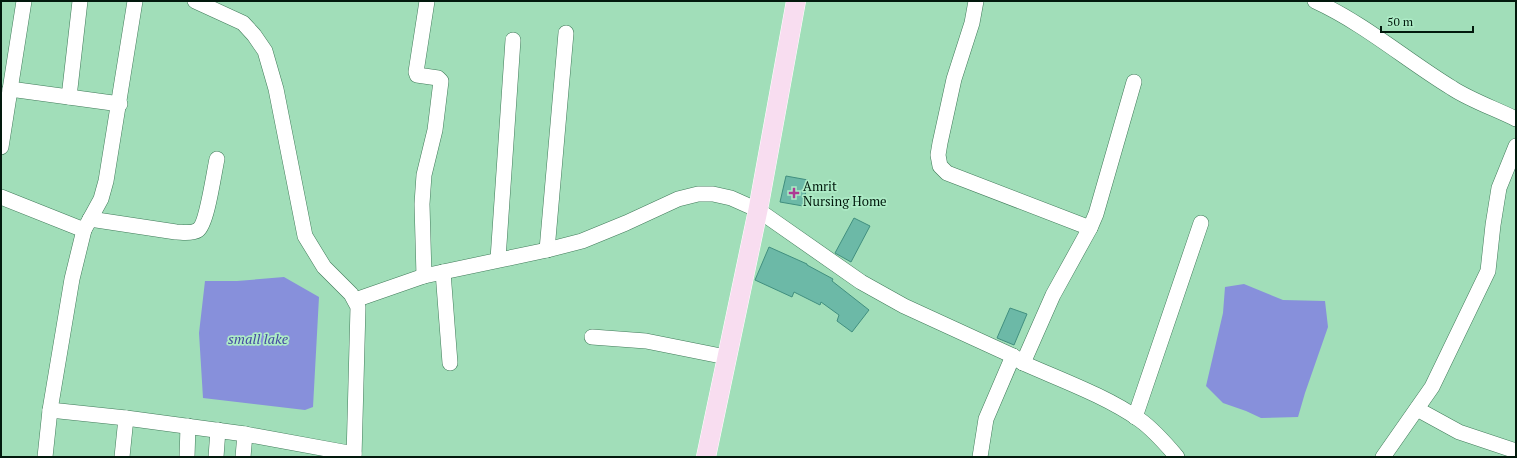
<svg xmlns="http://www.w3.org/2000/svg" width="1517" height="458" font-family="'PT Serif',serif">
  <rect width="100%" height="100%" fill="#a1deb9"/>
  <g fill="#8790db">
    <path d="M 284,277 L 319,297 L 313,407 L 305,410 L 203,398 L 199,333 L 205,281 L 237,281 Z"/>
    <path d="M 1244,284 L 1283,300 L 1325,301 L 1328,327 L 1305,393 L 1298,417 L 1261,418 L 1246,411 L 1223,403 L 1206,386 L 1223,313 L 1225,287 Z"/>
  </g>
  <g fill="#6cb9a7" stroke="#418f7f">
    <path d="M 786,176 L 808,180 L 803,206 L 780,202 Z"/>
    <path d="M 854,218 L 870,226 L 851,262 L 835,253 Z"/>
    <path d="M 769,247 L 807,264 L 807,265 L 833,279 L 832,281 L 869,310 L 852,332 L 837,321 L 839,315 L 821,302 L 820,305 L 794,292 L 792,297 L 755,280 Z"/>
    <path d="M 1010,308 L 1027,314 L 1014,345 L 997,338 Z"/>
  </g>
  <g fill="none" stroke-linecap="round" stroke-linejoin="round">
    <g stroke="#417b5a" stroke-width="16">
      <g id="minor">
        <path d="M 195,1 L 243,23 L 254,35 L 265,51 L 276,89 L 305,236 L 324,267 L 351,294 L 358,307 L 354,457"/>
        <path d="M 976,1 L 972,23 L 954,79 L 940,143 L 938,155 L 940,166 L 947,173 L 1090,228"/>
        <path d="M 1315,1 C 1365,24 1406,60 1452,88 C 1470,100 1496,109 1516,119"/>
        <path d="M 10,89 L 120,104"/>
        <path d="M 69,97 L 80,1"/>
        <path d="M 1,147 L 24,1"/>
        <path d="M 1,197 L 84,230"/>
        <path d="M 90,219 L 176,232 C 182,232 192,234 198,230 C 207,224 214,172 217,159"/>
        <path d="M 547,250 L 566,33"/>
        <path d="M 498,259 L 513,40"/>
        <path d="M 443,272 L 450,363"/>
        <path d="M 424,276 L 422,204 L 423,189 L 424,175 L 435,130 L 441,81 L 438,78 L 417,75 L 416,72 L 427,1"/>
        <path d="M 355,300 L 424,276 L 547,250 L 582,241 L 626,223 L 678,199 L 698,194 L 713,194 L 731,198 L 758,210 L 861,282 L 904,306 L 1013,356 L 1023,363 C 1061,380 1106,396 1140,420 C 1154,430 1166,444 1177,457"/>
        <path d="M 592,337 L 646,341 L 726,357"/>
        <path d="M 1023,363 L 1053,295 L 1090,228 L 1096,214 L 1134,82"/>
        <path d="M 1417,409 L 1459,432 L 1516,451"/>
        <path d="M 50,410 L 126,418 L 245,434 L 354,454"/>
        <path d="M 1135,417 L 1201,223"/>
        <path d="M 45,457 L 50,410 L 72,279 L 84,230 L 101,199 L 106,181 L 135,1"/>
        <path d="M 122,457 L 126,418"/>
        <path d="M 187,457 L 188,426"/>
        <path d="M 216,457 L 218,430"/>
        <path d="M 243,457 L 245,434"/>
        <path d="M 980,457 L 986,419 L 1013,356"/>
        <path d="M 1383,457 L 1432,387 L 1488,271 L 1493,225 L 1499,188 L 1516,146"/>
      </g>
    </g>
    <g stroke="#fff" stroke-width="20">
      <path id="major" d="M 706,457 L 758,210 L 796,1"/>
    </g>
    <use href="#minor" stroke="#fff" stroke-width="15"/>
    <use href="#major" stroke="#f8ddf0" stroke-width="19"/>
  </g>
  <path fill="#ad3a94" stroke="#adebc6" stroke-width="1.5" d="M792 187h4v4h4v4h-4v4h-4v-4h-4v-4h4z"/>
  <g text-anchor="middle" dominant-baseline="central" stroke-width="3.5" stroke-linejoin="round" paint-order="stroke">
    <g font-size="13" fill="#02190d" stroke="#adebc6" text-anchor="start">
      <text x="803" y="186">Amrit<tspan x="803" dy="15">Nursing Home</tspan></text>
    </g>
    <g font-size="14" font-style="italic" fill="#4548a1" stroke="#adebc6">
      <text x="258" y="338">small lake</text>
    </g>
  </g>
  <rect width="1517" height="458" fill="none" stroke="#02190d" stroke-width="4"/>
  <path d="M1381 26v6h92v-6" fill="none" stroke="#02190d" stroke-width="2"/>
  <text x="1387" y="26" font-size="12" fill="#02190d" stroke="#adebc6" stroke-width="3" paint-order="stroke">50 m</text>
</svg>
